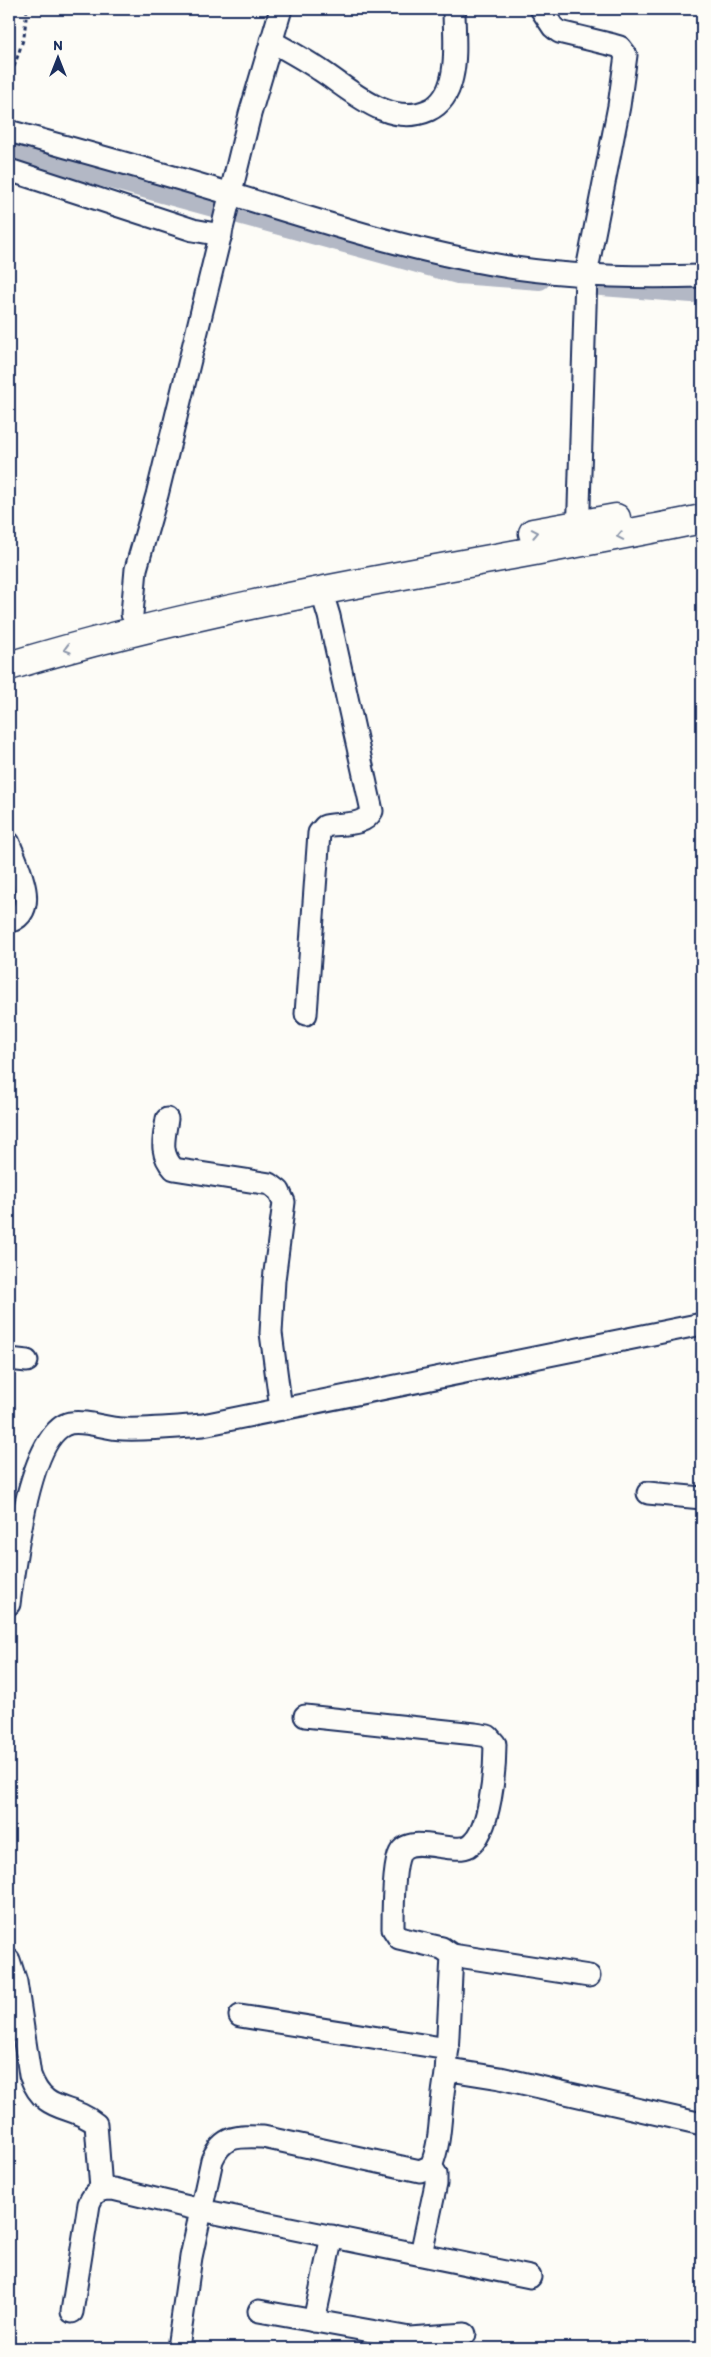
<svg xmlns="http://www.w3.org/2000/svg" width="711" height="2357" font-family="Itim,sans-serif">
  <rect width="100%" height="100%" fill="#fdfcf7"/>
  <filter id="ink" filterUnits="userSpaceOnUse"><feTurbulence type="fractalNoise" baseFrequency=".02" numOctaves="2"/><feDisplacementMap in="SourceGraphic" scale="10" xChannelSelector="R" yChannelSelector="G"/><feConvolveMatrix kernelMatrix="1 2 1 2 8 2 1 2 1" color-interpolation-filters="sRGB"/></filter>
  <g filter="url(#ink)">
    <g fill="none" stroke-linecap="round" stroke-linejoin="round">
      <g stroke="#b3b8c5" stroke-width="20">
        <path d="M 9,151 L 458,274 L 540,280"/>
        <path d="M 589,285 L 692,293 L 702,291"/>
      </g>
      <g stroke="#1b2f5e" stroke-width="25">
        <g id="minor">
          <path d="M 541,9 L 553,27 L 559,32 L 613,45 L 620,47 L 626,55 L 619,106 L 586,275 L 578,539"/>
          <path d="M 271,41 C 287,50 304,59 320,70 C 351,90 389,128 429,110 C 442,104 449,91 452,77 C 457,55 454,31 454,9"/>
          <path d="M 9,131 C 84,152 159,172 234,195 C 323,222 411,251 503,266 C 569,277 636,278 702,276"/>
          <path d="M 9,170 L 193,230 L 221,235"/>
          <path d="M 132,614 L 136,569 L 157,495 L 250,114 L 281,9"/>
          <path d="M 9,843 C 17,865 42,911 9,922"/>
          <path d="M 306,1014 L 319,833 L 325,826 C 341,823 364,827 372,811 L 329,616 L 321,590"/>
          <path d="M 167,1119 C 164,1139 159,1153 174,1169 L 270,1184 L 279,1191 L 284,1202 L 274,1280 L 271,1333 L 281,1409"/>
          <path d="M 9,1359 L 27,1361"/>
          <path d="M 648,1493 L 702,1498"/>
          <path d="M 9,1604 C 14,1567 29,1432 70,1423 C 87,1420 106,1429 123,1429 C 149,1430 176,1427 203,1425 L 702,1324"/>
          <path d="M 305,1716 L 475,1734 L 488,1736 L 495,1744 C 495,1768 491,1832 469,1846 C 453,1855 410,1833 400,1853 C 393,1866 393,1913 393,1929 L 399,1938 L 442,1948 L 452,1955 L 446,2075"/>
          <path d="M 452,1955 L 589,1976"/>
          <path d="M 9,1960 L 16,1982 L 30,2075 C 45,2116 70,2102 96,2124 L 101,2189"/>
          <path d="M 240,2016 L 448,2049"/>
          <path d="M 421,2254 L 436,2184 L 436,2174 L 431,2166"/>
          <path d="M 259,2311 L 410,2338 L 465,2334"/>
          <path d="M 72,2312 L 89,2204 C 94,2191 100,2189 113,2189 L 201,2210 L 530,2277"/>
          <path d="M 314,2321 L 332,2236"/>
          <path d="M 178,2348 L 191,2257 L 212,2160 C 223,2135 238,2136 263,2137 L 420,2171 L 431,2166 C 443,2138 439,2105 446,2075 L 456,2071 L 500,2078 L 702,2124"/>
        </g>
      </g>
      <g stroke="#1b2f5e" stroke-width="31">
        <g id="highway">
          <path d="M 533,533 L 616,518"/>
          <path d="M 9,666 C 235,597 471,566 702,519"/>
        </g>
      </g>
      <path stroke="#1b2f5e" stroke-width="3" stroke-dasharray="4 4" stroke-linecap="butt" d="M 9,82 L 24,37 L 27,9"/>
      <use href="#minor" stroke="#fdfcf7" stroke-width="21"/>
      <use href="#highway" stroke="#fdfcf7" stroke-width="28"/>
    </g>
    <defs><path id="oneway-chevron" d="M-2-3.5L2.5 0L-2 3.5" fill="none" stroke-width="1.6" stroke-linecap="round" stroke-linejoin="round" transform="scale(1.25)"/></defs>
    <g stroke="#8c96aa">
      <use href="#oneway-chevron" transform="translate(535 533) rotate(-11)"/>
      <use href="#oneway-chevron" transform="translate(620 536) rotate(169)"/>
      <use href="#oneway-chevron" transform="translate(67 649) rotate(164)"/>
    </g>
  </g>
  <rect width="711" height="2357" fill="none" stroke="#fdfcf7" stroke-width="30"/>
  <rect x="15" y="15" width="681" height="2327" fill="none" stroke="#1b2f5e" stroke-width="2" filter="url(#ink)"/>
  <g transform="translate(58 58)" stroke="#fdfcf7" stroke-width="4" paint-order="stroke">
  <path d="M0-4L9 19L0 12L-9 19Z" fill="#1b2f5e"/>
  <text y="-8" font-size="14" font-weight="bold" text-anchor="middle" fill="#1b2f5e">N</text>
  </g>
</svg>
